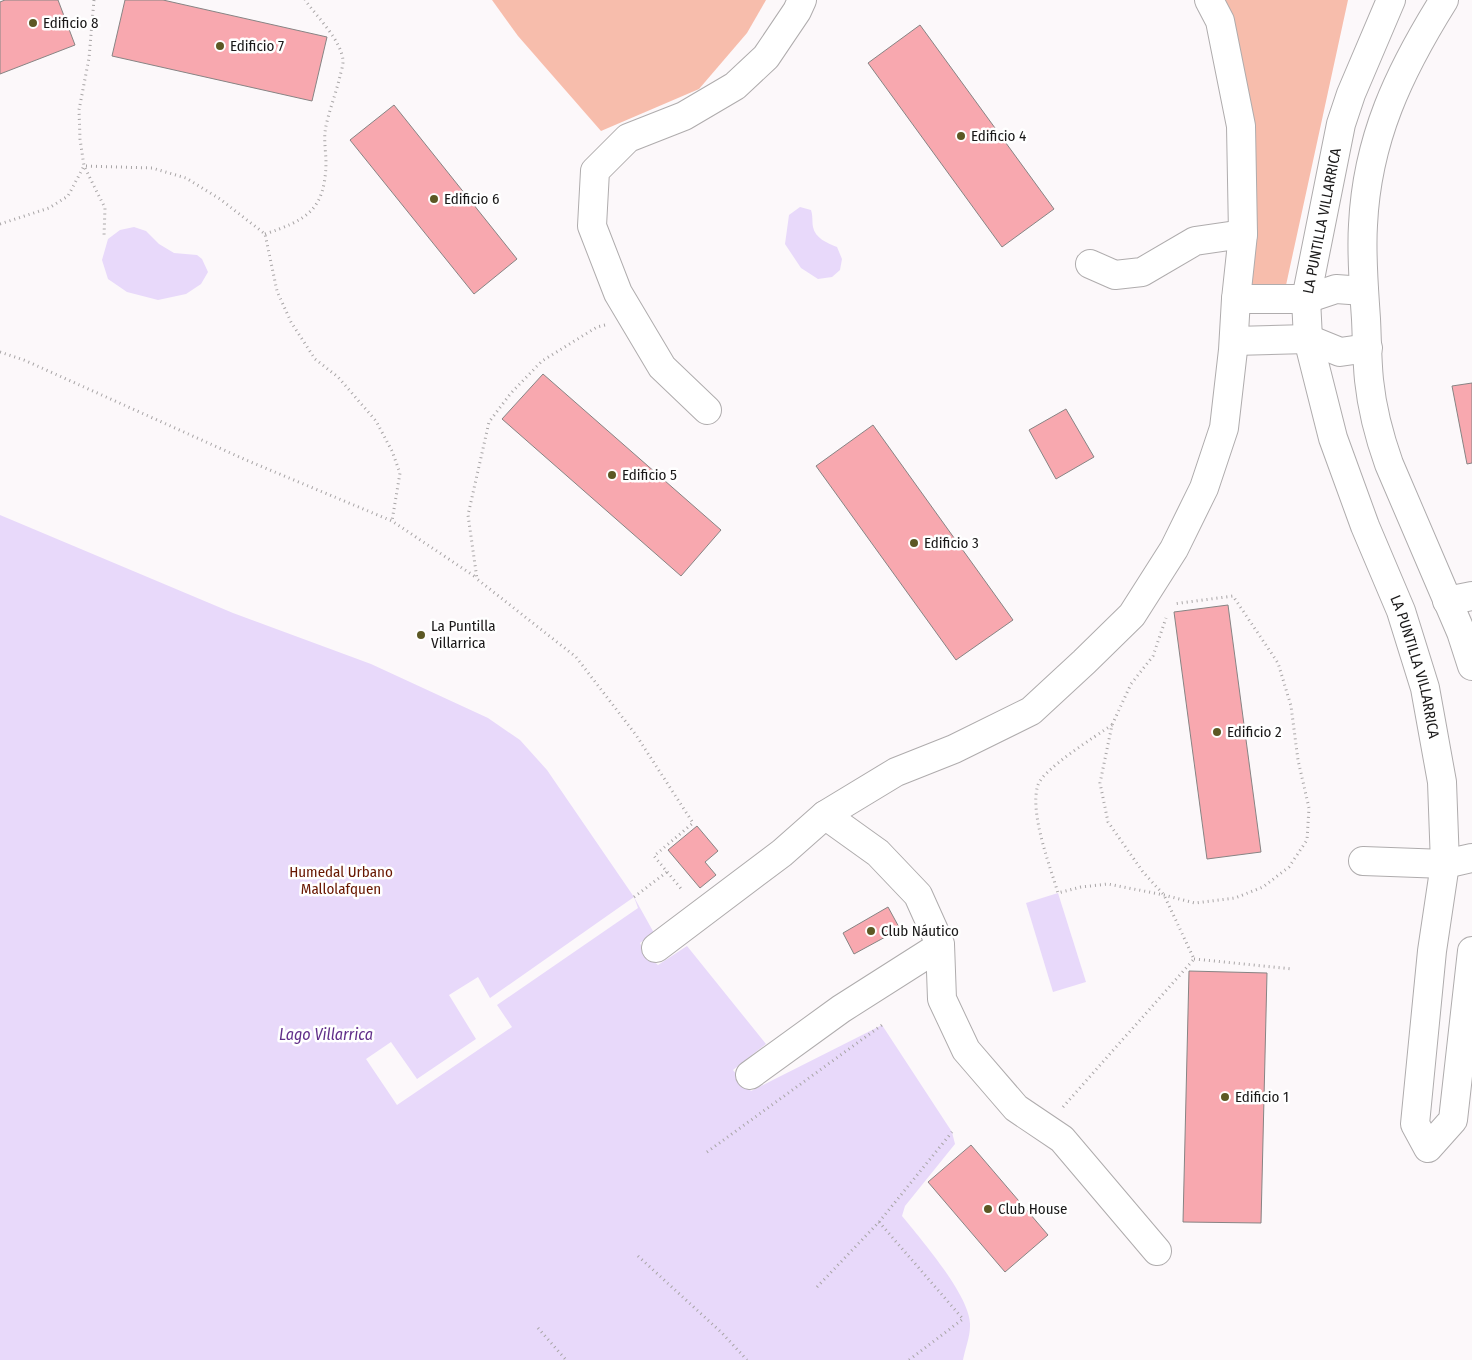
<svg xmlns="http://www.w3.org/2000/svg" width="1472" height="1360" font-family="'Fira Sans Condensed',sans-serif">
  <rect width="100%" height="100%" fill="#fcf8fa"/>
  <g fill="#f7bdac">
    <path d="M 492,0 L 766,0 L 747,33 L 699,89 L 601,131 L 518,36 Z"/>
    <path d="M 1209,0 L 1348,0 L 1283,299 L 1236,299 L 1241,126 Z"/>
  </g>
  <g fill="#e8d9fa">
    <path d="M 800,207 L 811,210 C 813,216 812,221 813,227 C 815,238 827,243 837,247 L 842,259 L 840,270 L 832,277 L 818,279 L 801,268 L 785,244 L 789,215 Z"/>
    <path d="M 134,227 L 146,231 L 159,244 L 174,253 L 197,255 L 202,259 L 208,272 L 201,284 L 186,294 L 158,300 L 127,292 L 108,279 L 102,260 L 108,239 L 120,230 Z"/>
    <path d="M 0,515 L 233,613 L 371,664 L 488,718 L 520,740 L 547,770 L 634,897 L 654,933 L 640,943 L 646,955 L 658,965 L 687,946 L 766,1044 L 733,1070 L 751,1091 L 882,1025 L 952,1132 L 955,1144 L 905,1206 L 902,1216 C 920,1238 972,1298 970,1326 C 970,1337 965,1349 963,1360 L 0,1360 Z"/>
    <path d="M 1058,893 L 1086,982 L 1053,992 L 1026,903 Z"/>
  </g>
  <path fill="#fcf8fa" d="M 634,897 L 638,908 L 497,1005 L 512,1027 L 397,1105 L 366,1059 L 391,1042 L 417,1079 L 476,1039 L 449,995 L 478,977 L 490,998 Z"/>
  <g fill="#f8a8af" stroke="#878484">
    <path d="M 5,0 L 58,0 L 75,45 L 0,74 L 0,2 Z"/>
    <path d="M 125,0 L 163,0 L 327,37 L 312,101 L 112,56 Z"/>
    <path d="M 920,25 L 1054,209 L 1002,247 L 868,63 Z"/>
    <path d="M 394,105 L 517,259 L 474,294 L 350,140 Z"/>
    <path d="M 543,374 L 721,530 L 681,576 L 502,419 Z"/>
    <path d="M 1472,383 L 1472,463 L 1467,464 L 1452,386 Z"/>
    <path d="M 1066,409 L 1094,457 L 1056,479 L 1029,430 Z"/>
    <path d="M 873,425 L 1013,620 L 956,660 L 816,466 Z"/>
    <path d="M 1228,605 L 1261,852 L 1207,859 L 1174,612 Z"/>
    <path d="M 697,826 L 718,851 L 705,862 L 716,875 L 700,888 L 668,850 Z"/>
    <path d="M 888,907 L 900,929 L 854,954 L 843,933 Z"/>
    <path d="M 1189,971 L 1267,973 L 1261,1223 L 1183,1222 Z"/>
    <path d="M 971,1145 L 1048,1235 L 1005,1272 L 928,1182 Z"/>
  </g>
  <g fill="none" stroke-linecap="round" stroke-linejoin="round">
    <g stroke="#afacad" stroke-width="30">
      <g id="minor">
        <path id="s1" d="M 1391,0 L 1351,94 L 1341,124 L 1306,299 L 1308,339 L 1333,438 L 1365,526 L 1401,611 L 1425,688 L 1442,782 L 1445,864 L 1432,951 L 1415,1124 L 1428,1148 L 1453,1120 L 1472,951"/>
        <path d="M 1444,0 C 1399,72 1367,139 1363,225 C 1361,256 1364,288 1366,319 C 1367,339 1367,360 1369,380 C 1372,409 1379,436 1389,464 L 1461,632 L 1472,666"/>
        <path d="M 1090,264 L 1115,275 L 1142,272 L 1195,241 L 1243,234"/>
        <path d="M 1236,299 L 1306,299 L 1336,289 L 1364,291"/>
        <path d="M 1234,341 L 1308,339 L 1340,352 L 1368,348"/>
        <path d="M 707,410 L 662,367 L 618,293 L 592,226 L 595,171 L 628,138 L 684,116 L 735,86 L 766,57 L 797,11 L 802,0"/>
        <path d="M 1447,601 L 1472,596"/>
        <path d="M 825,815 L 878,853 L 918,895 L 940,944 L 942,999 L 966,1050 L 1016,1108 L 1062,1139 L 1157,1251"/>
        <path d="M 1363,861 L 1445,864 L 1472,858"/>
        <path d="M 656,948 L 782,853 L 825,815 L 896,772 L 954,749 L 1031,711 L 1084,662 L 1132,615 L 1174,549 L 1204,488 L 1224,428 L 1233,350 L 1236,299 L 1243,234 L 1241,126 L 1220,21 L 1209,0"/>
        <path d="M 750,1075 L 841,1009 L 940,946"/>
      </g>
    </g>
    <g stroke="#a8a5a6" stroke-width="3" stroke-dasharray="1 4" stroke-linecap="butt">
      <path d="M 94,0 L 89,58 L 79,110 L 80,139 L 84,166 L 105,208 L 104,236"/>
      <path d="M 0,224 L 49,208 L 68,196 L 84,166 L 152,168 L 186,178 L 220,199 L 265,234 L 277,291 L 291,322 L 315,359 L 338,377 L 376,421 L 392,451 L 400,473 L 392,521"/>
      <path d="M 265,234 C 306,220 325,211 326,163 C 326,153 324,142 325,132 C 327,116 336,94 340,76 C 341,72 343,66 343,61 C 342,41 317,17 305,0"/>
      <path d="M 605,325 L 597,327 L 542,361 L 511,393 L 489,422 L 468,515 L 477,579 L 576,657 L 636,735 L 693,823 L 654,856 L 683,891"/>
      <path d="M 0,352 L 24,360 L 246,460 L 392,521 L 477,578"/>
      <path d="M 1112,725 C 1096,736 1043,769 1038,785 C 1029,812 1050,866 1058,893 L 1081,887 L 1108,884 L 1164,895 L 1195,903 L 1235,898 L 1263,887 L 1289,867 L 1307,840 L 1309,808 L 1298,760 L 1291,706 L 1278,663 L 1233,596 L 1173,604"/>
      <path d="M 634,897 L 667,872"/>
      <path d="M 1194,959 L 1293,969"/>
      <path d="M 1063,1107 L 1194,959 L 1164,895 L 1143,872 L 1108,822 L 1100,783 L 1112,725 L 1131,684 L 1153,656 L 1166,618"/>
      <path d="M 707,1152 L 882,1025"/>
      <path d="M 879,1222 L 963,1319 L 909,1360"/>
      <path d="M 638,1256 L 722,1333 L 747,1360"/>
      <path d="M 817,1287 L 879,1222 L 952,1132"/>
      <path d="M 538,1328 L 566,1360"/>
    </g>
    <use href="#minor" stroke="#fff" stroke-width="28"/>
  </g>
  <g fill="#5c5824" stroke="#fff" stroke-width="2">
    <circle cx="33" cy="23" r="5"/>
    <circle cx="220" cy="46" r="5"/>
    <circle cx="961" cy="136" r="5"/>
    <circle cx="434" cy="199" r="5"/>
    <circle cx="612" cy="475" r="5"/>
    <circle cx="914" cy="543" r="5"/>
    <circle cx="421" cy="635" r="5"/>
    <circle cx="1217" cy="732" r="5"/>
    <circle cx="871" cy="931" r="5"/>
    <circle cx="1225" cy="1097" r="5"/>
    <circle cx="988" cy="1209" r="5"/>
  </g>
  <g text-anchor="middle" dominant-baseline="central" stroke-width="5" stroke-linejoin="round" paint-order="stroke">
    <g font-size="15" fill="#1a1919" stroke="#fff" text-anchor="start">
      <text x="43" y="23">Edificio 8</text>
      <text x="230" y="46">Edificio 7</text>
      <text x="971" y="136">Edificio 4</text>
      <text x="444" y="199">Edificio 6</text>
      <text x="622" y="475">Edificio 5</text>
      <text x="924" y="543">Edificio 3</text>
      <text x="431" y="626">La Puntilla<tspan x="431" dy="17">Villarrica</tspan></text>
      <text x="1227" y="732">Edificio 2</text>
      <text x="881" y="931">Club Náutico</text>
      <text x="1235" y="1097">Edificio 1</text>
      <text x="998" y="1209">Club House</text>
    </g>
    <g font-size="15" fill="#1a1919" stroke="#fff">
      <text transform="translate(1322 221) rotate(-79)">LA PUNTILLA VILLARRICA</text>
      <text stroke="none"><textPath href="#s1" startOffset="698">LA PUNTILLA VILLARRICA</textPath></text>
    </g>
    <g font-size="15" fill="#681700" stroke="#fff">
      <text x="341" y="872">Humedal Urbano<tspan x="341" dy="17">Mallolafquen</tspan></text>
    </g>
    <g font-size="16" font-style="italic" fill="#612f8a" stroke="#fff">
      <text x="326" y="1034">Lago Villarrica</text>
    </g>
  </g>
</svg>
